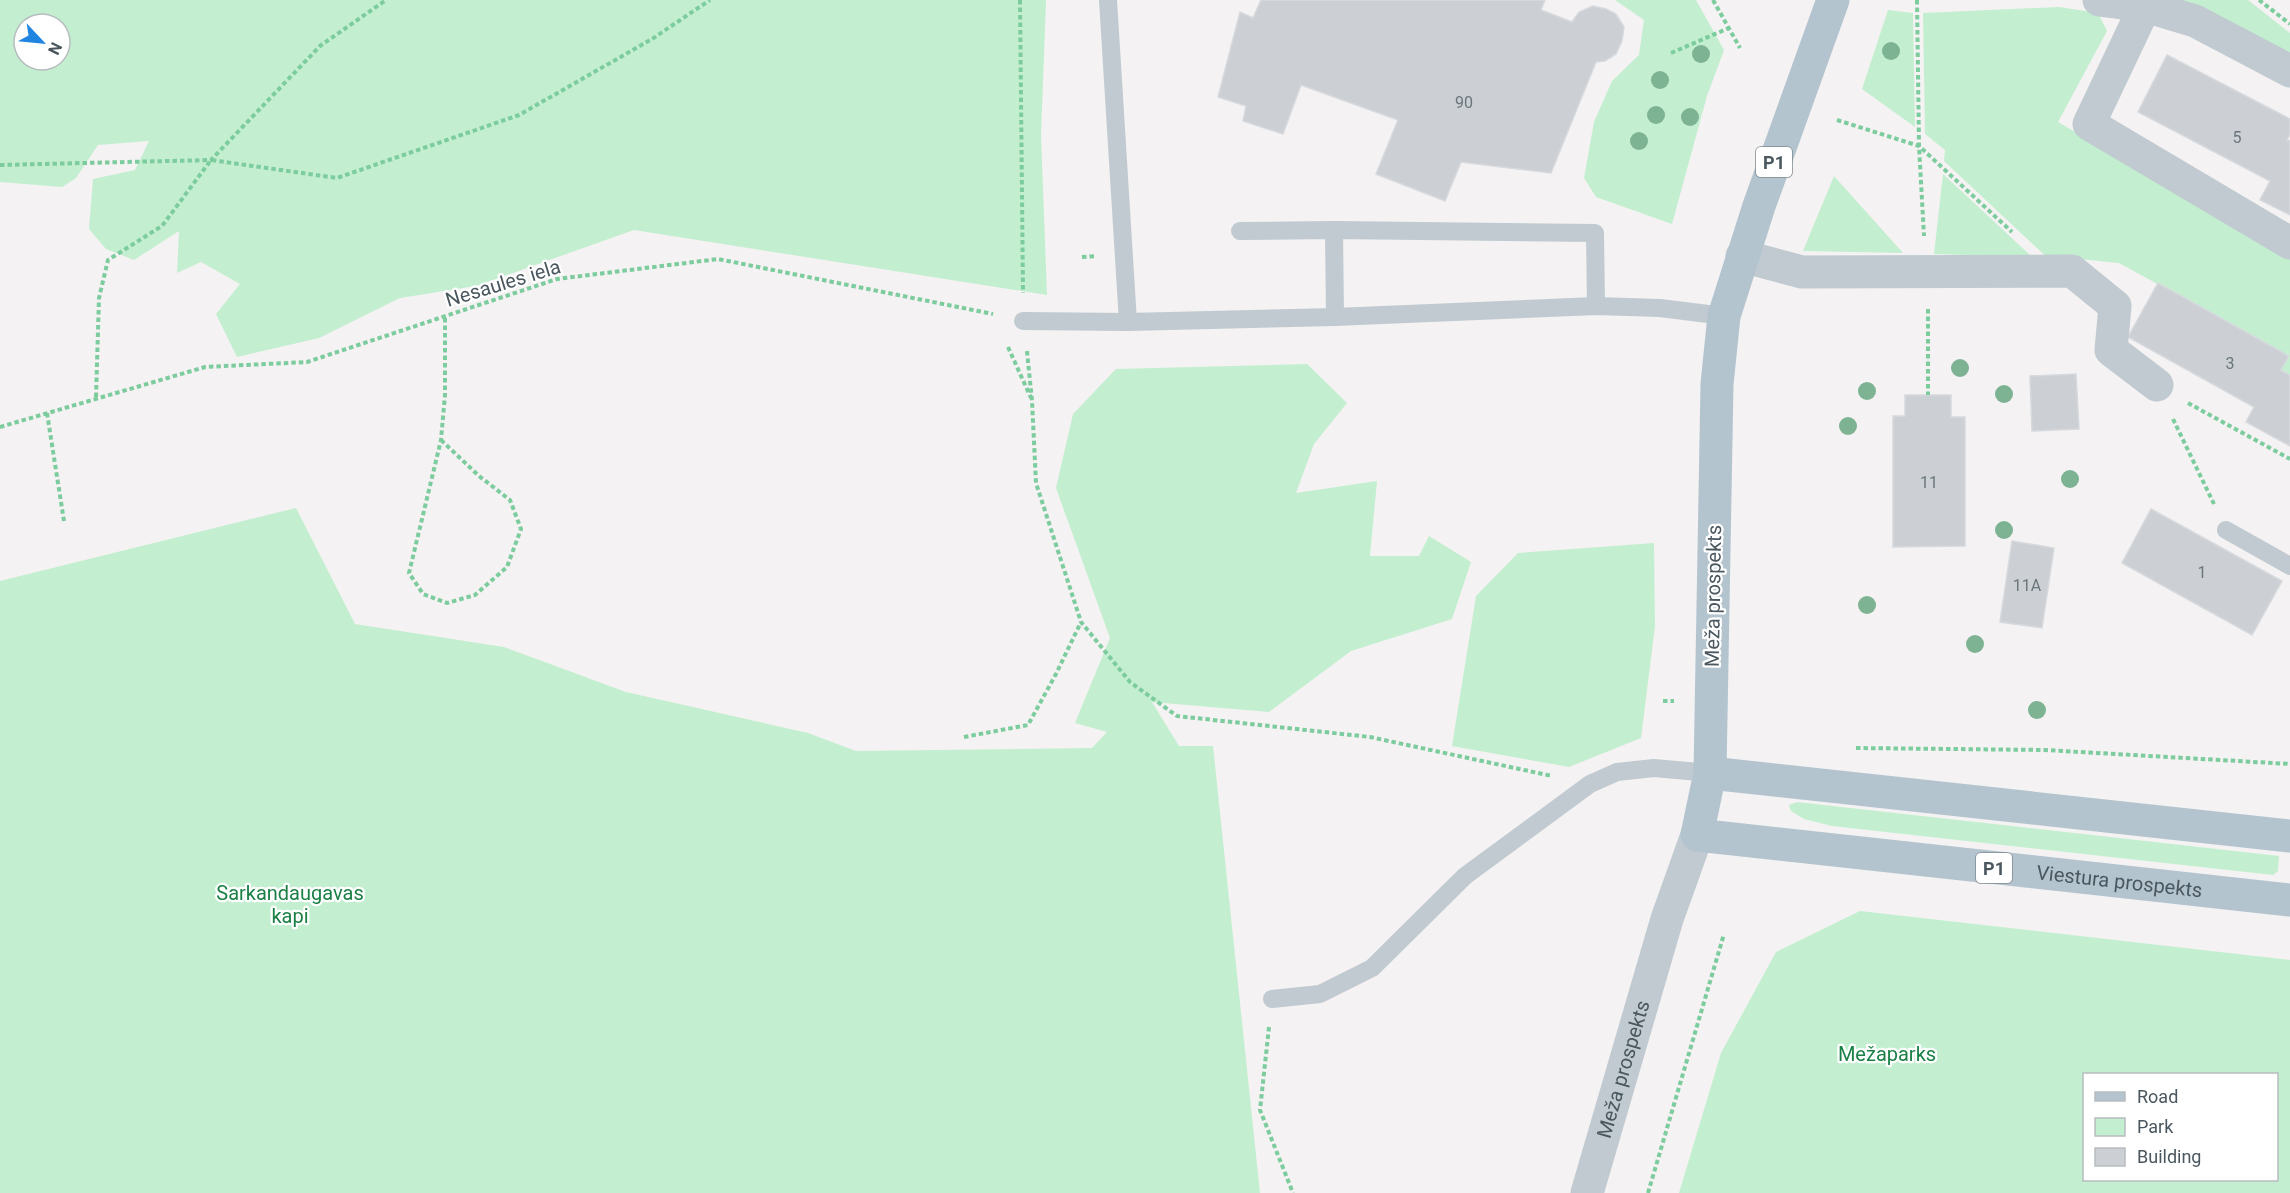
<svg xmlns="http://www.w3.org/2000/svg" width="2290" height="1193" font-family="Roboto,sans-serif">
  <rect width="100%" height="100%" fill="#f4f2f2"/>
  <g fill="#c3efd0" fill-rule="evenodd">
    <path d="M 0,0 L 1046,0 L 1041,135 L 1047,295 L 634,230 L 476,286 L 400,298 L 319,338 L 237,357 L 216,314 L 240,284 L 201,262 L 177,273 L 179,231 L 134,260 L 106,249 L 89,229 L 93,179 L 135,170 L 149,141 L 98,145 L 76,178 L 62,187 L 0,182 ZM 24,24 L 60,24 L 60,60 L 24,60 Z"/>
    <path d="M 1615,0 L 1696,0 L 1724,50 L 1707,96 L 1672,224 L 1596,197 L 1584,178 L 1594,122 L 1612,81 L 1639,55 L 1644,20 Z"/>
    <path d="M 2174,0 L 2248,0 L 2290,33 L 2290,61 Z"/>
    <path d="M 2059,7 L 2098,13 L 2107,31 L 2058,122 L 2290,257 L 2290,375 L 2281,370 L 2289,356 L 2119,263 L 2079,259 L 2052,262 L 1944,161 L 1945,150 L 1925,134 L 1923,13 Z"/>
    <path d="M 1888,10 L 1913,13 L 1915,127 L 1862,89 Z"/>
    <path d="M 1943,174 L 2032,257 L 1934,254 Z"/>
    <path d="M 1834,176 L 1903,253 L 1803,251 Z"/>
    <path d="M 1307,364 L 1347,403 L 1314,444 L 1296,493 L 1377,481 L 1370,556 L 1419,556 L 1429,536 L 1471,562 L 1452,619 L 1351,651 L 1269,712 L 1152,702 L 1179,746 L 1213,746 L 1260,1193 L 0,1193 L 0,581 L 296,508 L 355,624 L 504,647 L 626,692 L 808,733 L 856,751 L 1092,748 L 1107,732 L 1075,723 L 1110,638 L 1056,488 L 1073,414 L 1116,369 Z"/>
    <path d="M 1654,543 L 1655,626 L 1641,738 L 1569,767 L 1452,746 L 1476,596 L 1518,553 Z"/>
    <path d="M 1797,802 L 2279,856 L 2278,871 L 2273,875 L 1832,826 L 1804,819 L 1791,811 L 1789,805 Z"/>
    <path d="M 1860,911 L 2290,960 L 2290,1193 L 1679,1193 L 1721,1053 L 1776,952 ZM 2084,1074 L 2276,1074 L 2276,1180 L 2084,1180 Z"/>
  </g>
  <g fill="#ccd0d4" stroke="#d6d9dd" stroke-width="1.5">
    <path d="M 1261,0 L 1545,0 L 1541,10 L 1572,22 L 1579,12 L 1593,6 L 1606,9 L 1616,14 L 1624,27 L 1622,41 L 1616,54 L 1605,61 L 1596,62 L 1551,173 L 1461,162 L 1445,201 L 1376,174 L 1398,120 L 1301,85 L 1283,134 L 1243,121 L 1246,106 L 1218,97 L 1240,12 L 1253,18 Z"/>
    <path d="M 2167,55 L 2290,119 L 2290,134 L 2287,140 L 2290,141 L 2290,215 L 2260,200 L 2270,181 L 2138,112 Z"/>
    <path d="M 2158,283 L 2289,356 L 2281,370 L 2290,375 L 2290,446 L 2246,422 L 2254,407 L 2128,337 Z"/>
    <path d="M 2076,374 L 2079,429 L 2032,431 L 2030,376 Z"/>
    <path d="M 1905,395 L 1951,395 L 1951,417 L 1965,417 L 1965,546 L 1893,547 L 1893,416 L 1905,416 Z"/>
    <path d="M 2151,509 L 2282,581 L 2252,635 L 2122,563 Z"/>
    <path d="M 2012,541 L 2054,548 L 2042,628 L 2000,622 Z"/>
  </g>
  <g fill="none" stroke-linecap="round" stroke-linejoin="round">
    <g stroke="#7ccc9e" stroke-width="4" stroke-dasharray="4.5 3" stroke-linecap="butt">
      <path d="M 1020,0 L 1023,293"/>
      <path d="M 1713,0 L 1740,48"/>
      <path d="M 1917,0 L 1919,146 L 1924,236"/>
      <path d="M 2259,0 L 2290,24"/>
      <path d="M 1671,53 L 1729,28"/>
      <path d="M 1837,120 L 1919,146 L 2012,232"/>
      <path d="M 0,165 L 211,160 L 320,46 L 386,0"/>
      <path d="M 1082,257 L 1096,256"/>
      <path d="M 1928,309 L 1928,395"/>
      <path d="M 1008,347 L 1031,398"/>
      <path d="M 1027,351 L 1032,401 L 1036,483 L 1081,622 L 1130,682 L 1177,716 L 1370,737 L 1552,776"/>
      <path d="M 96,397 L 99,298 L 108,260 L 162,226 L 211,160 L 337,178 L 519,115 L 652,39 L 710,0"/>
      <path d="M 2188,403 L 2290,459"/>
      <path d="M 47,413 L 64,521"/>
      <path d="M 2173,419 L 2214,504"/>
      <path d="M 0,427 L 205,367 L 307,362 L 557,279 L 718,259 L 993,314"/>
      <path d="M 441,440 L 479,476 L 510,500 L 521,529 L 507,567 L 475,595 L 447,603 L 423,594 L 409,573 L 441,440 L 445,395 L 445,317"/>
      <path d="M 1663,701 L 1674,701"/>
      <path d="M 964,737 L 1028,725 L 1056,674 L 1081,622"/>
      <path d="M 1856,748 L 2045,750 L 2290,764"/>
      <path d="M 1269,1027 L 1260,1110 L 1293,1193"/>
      <path d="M 1648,1193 L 1724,934"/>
    </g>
    <g stroke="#c0cad0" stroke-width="18">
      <path d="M 1108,0 L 1128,322"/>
      <path d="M 1334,230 L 1335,317"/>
      <path d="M 1240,231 L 1334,230 L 1595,233 L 1596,306"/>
      <path d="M 1023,321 L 1128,322 L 1335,317 L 1596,306 L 1660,308 L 1724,316"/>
      <path d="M 2226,530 L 2290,566"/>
      <path d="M 1272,999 L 1320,994 L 1372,968 L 1465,876 L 1590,784 L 1617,772 L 1654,768 L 1710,773"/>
    </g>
    <g stroke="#c0cad0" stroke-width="33">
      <path d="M 2099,0 L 2145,6 L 2195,21 L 2290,71"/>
      <path d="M 2145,6 L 2089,124 L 2290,243"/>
      <path d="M 1742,256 L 1802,272 L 2072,271 L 2115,306 L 2111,350 L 2157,385"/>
    </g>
    <path stroke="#c0cad0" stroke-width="33" id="s1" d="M 1587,1193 L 1667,919 L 1697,835"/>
    <g stroke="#b3c4cf" stroke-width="33">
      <path id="s2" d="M 1833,0 L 1759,206 L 1724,316 L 1717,384 L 1710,773 L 1697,835 L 2290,900"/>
      <path d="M 1710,773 L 2290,836"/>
    </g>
  </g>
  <g fill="#7db393">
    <circle cx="1891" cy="51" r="9"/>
    <circle cx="1701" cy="54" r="9"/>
    <circle cx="1660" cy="80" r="9"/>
    <circle cx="1656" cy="115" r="9"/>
    <circle cx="1690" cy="117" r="9"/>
    <circle cx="1639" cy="141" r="9"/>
    <circle cx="1960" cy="368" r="9"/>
    <circle cx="1867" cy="391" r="9"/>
    <circle cx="2004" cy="394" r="9"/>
    <circle cx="1848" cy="426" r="9"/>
    <circle cx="2070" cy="479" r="9"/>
    <circle cx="2004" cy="530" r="9"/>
    <circle cx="1867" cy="605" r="9"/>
    <circle cx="1975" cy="644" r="9"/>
    <circle cx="2037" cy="710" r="9"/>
  </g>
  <g text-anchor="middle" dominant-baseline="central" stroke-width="4.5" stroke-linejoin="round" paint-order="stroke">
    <g font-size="16" fill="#6a757c">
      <text x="1464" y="102">90</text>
      <text x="2237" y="137">5</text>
      <text x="2230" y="363">3</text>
      <text x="1929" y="482">11</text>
      <text x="2202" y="572">1</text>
      <text x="2027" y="585">11A</text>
    </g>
    <g fill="#fff" stroke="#80898f" stroke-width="1.5">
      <rect x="1756" y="147" width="36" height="30" rx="4.5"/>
      <rect x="1976" y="853" width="36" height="30" rx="4.5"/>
    </g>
    <g font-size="18" font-weight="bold" fill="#4a575f">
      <text x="1774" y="162">P1</text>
      <text x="1994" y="868">P1</text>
    </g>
    <g font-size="20" fill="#4a575f" stroke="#fff">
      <text transform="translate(503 283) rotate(-17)">Nesaules iela</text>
      <text transform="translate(1713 596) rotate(-89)">Meža prospekts</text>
      <text stroke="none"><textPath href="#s2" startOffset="1280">Viestura prospekts</textPath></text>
      <text stroke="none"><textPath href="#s1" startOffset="129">Meža prospekts</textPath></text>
    </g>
    <g font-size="20" fill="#1b8045" stroke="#fff">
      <text x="290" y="893">Sarkandaugavas<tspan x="290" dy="23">kapi</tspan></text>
      <text x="1887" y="1054">Mežaparks</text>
    </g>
  </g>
  <rect x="2083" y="1073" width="195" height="108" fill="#ffffff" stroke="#b7bcbf" stroke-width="1.5"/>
  <rect x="2095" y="1092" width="30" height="9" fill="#b3c4cf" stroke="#b7bcbf" stroke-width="1.5"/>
  <text x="2137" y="1103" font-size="18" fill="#4a575f">Road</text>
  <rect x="2095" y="1118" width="30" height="18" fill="#c3efd0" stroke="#b7bcbf" stroke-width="1.5"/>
  <text x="2137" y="1133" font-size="18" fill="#4a575f">Park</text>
  <rect x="2095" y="1148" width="30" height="18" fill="#ccd0d4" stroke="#b7bcbf" stroke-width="1.5"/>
  <text x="2137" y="1163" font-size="18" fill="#4a575f">Building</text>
  <g transform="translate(42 42) rotate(116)"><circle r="28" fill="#ffffff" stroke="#b7bcbf" stroke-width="1.5"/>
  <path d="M0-4.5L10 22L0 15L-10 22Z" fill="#2085e0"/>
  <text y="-9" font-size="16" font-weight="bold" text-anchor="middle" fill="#4a575f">N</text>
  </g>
</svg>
